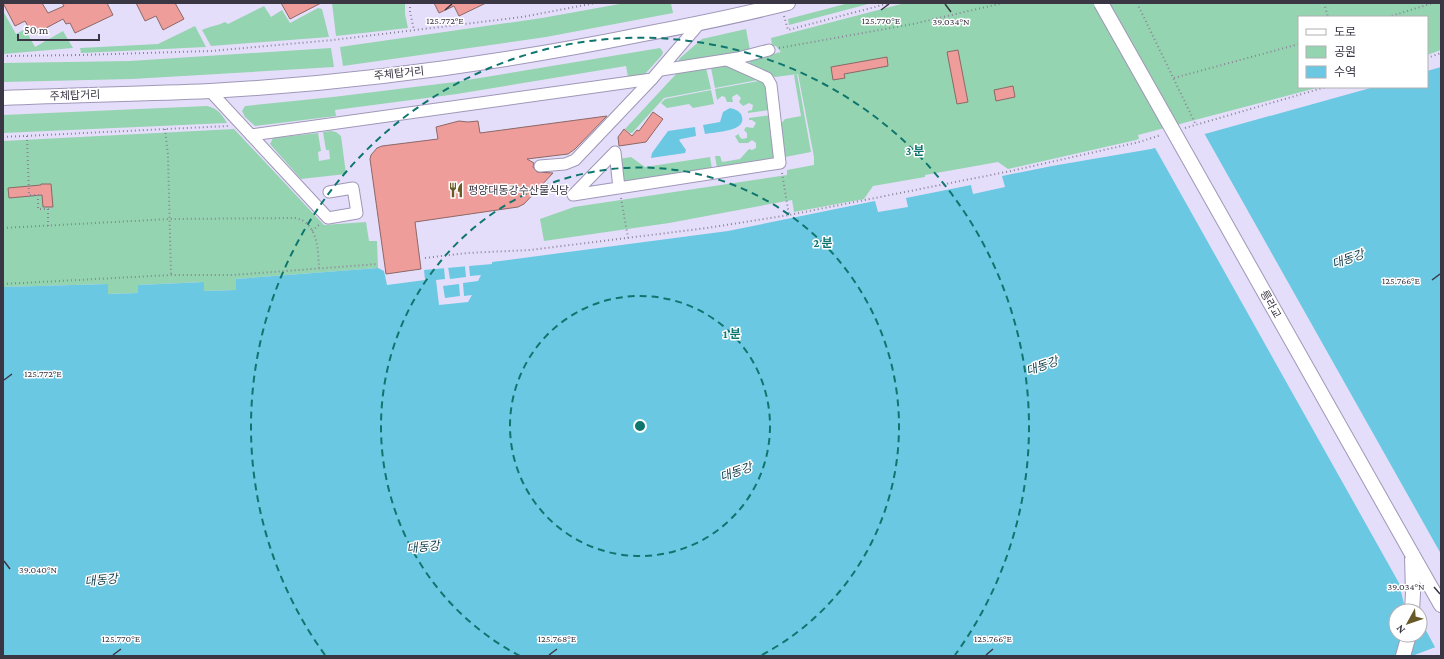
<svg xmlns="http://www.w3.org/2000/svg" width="1444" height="659" font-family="'Crimson Pro','Noto Sans KR',serif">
  <rect width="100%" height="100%" fill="#e5defa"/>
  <g fill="#95d4b0">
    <path d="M 332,3 L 405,3 L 405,14 L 408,28 L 336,36 Z"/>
    <path d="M 625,3 L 671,3 L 673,13 L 546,37 L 343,66 L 340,47 L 542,18 Z"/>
    <path d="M 849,3 L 872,3 L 789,25 L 788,19 Z"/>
    <path d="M 905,3 L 1441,3 L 1441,50 L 1427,55 L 1427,17 L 1299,17 L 1299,87 L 1320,87 L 1138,135 L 1139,139 L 1136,140 L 1008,169 L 998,162 L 925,175 L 925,177 L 873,186 L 864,199 L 794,212 L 792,200 L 669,223 L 544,241 L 540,219 L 574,207 L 787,175 L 787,170 L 814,165 L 814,157 L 798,74 L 775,77 L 750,64 L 749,60 L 781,52 L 776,46 L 772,46 L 771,38 Z"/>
    <path d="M 264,6 L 271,17 L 282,10 L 290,23 L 318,8 L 322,9 L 329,37 L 211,46 L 202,30 C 210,26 217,26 225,22 L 228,24 Z"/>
    <path d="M 3,11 L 16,34 L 25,29 L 35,47 L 63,31 L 73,48 L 3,54 Z"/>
    <path d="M 195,26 L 206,47 L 81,53 L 80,48 L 158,44 Z"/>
    <path d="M 746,29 L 750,50 L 678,63 L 678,61 L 680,58 L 702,39 Z"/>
    <path d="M 331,48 L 334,67 L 132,79 L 3,82 L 3,63 L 130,61 Z"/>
    <path d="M 660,48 L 663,52 L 662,55 L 645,74 L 628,77 L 626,66 L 457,94 L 335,110 L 336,116 L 255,126 L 245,117 L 242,111 L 245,106 L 333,97 L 455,82 Z"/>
    <path d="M 713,66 C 730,64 747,72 763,79 L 715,88 L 711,68 Z"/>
    <path d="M 706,68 L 711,89 L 664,98 L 632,133 L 630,133 L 625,129 L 677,73 Z"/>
    <path d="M 797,74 L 811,152 L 785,157 L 780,125 L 785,119 L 801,116 L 794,75 Z"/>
    <path d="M 764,80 L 770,110 L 748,113 L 748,111 L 752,110 L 753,105 L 749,103 L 743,106 L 739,102 L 741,98 L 737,94 L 732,97 L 733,102 L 727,102 L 725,97 L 722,96 L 717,100 L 715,89 Z"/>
    <path d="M 711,90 L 714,104 L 693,108 L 689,104 L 667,108 L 661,103 L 665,99 Z"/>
    <path d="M 207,106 C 218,108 222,115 227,123 L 3,133 L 3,115 Z"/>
    <path d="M 771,115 L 775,158 L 717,168 L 715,156 L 720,156 L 722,162 L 740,159 L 749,149 L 752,150 L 756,148 L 756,143 L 752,140 L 748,143 L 739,143 L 735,136 L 739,134 L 739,136 L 742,139 L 747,138 L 747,133 L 744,130 L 746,127 L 753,128 L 756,123 L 752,120 L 749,120 L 749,118 Z"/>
    <path d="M 234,129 L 324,225 L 366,222 L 369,241 L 377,241 L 378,268 L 236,279 L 236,290 L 204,291 L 204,282 L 138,285 L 138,293 L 107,294 L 108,284 L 3,287 L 3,141 Z"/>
    <path d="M 331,131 L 336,132 L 341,136 L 346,174 L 301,179 L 270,144 L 273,138 L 318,133 L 321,151 L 318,152 L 319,161 L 330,159 L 329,150 L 326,150 L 323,132 Z"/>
    <path d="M 631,157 L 645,167 L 710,157 L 712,169 L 623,183 L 619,159 Z"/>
  </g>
  <g fill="#6bc8e3" fill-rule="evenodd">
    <path d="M 1441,67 L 1441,645 L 1412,656 L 3,656 L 3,287 L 108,284 L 108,294 L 138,293 L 138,285 L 204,282 L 204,291 L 236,290 L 236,279 L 378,268 L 384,271 L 387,285 L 425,280 L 424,270 L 492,264 L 492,262 L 728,231 L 875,201 L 878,212 L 908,207 L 906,198 L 971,185 L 973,194 L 1005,187 L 1002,176 L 1052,166 L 1151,149 L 1374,87 L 1427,87 L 1427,71 ZM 1396,611 L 1420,611 L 1420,635 L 1396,635 Z"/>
    <path d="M 730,108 C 734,109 738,110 741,114 C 750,132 714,132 705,134 L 703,125 L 720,122 L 723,112 Z"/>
    <path d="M 695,127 L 696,136 L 681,139 L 679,140 L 686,150 L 685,153 L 651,158 L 652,153 L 668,131 Z"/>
  </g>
  <g fill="#e5defa" fill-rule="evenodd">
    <path d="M 1204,133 L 1441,554 L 1441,647 L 1436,649 L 1421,621 L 1420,623 L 1420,611 L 1403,611 L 1404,604 L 1399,583 L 1154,146 Z"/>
    <path d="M 469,265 L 470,276 L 481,275 L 478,281 L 463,283 L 464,296 L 472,295 L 468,302 L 439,305 L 436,280 L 445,279 L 444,268 L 448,267 L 450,279 L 466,277 L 465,266 ZM 459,284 L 460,296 L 445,298 L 443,286 Z"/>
  </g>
  <g fill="#ee9d9a" stroke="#8c6866">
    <path d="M 3,3 L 42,3 L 48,13 L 64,6 L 62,3 L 107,3 L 113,15 L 75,33 L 70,23 L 66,24 L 63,19 L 33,35 L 25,21 L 15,26 Z"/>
    <path d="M 136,3 L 175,3 L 184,19 L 163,30 L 156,16 L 145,21 Z"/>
    <path d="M 281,3 L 321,3 L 290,19 Z"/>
    <path d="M 434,3 L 486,3 L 459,16 L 454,6 L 439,13 Z"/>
    <path d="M 958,50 L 968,102 L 957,104 L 947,52 Z"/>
    <path d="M 887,57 L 888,66 L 844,74 L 845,78 L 833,80 L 831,67 Z"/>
    <path d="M 1013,86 L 1015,97 L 996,101 L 994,90 Z"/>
    <path d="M 653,112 L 663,119 L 646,142 L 619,146 L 618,137 L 624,129 L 632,136 L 637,130 L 639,131 Z"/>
    <path d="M 607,116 L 575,149 L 568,154 L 527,159 L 534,163 L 533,167 L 537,172 L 553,173 L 524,204 L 518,207 L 415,222 L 421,269 L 386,274 L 370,159 L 371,155 L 377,148 L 382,146 L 438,139 L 436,127 L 459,121 L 468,122 L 478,121 L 480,133 Z"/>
    <path d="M 41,184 L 51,184 L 53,207 L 43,207 L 42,195 L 9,198 L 8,188 L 41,185 Z"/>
  </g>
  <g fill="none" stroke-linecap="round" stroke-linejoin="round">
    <g stroke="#9f97b7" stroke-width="13">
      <g id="minor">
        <path d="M 661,70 L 738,58 L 769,50"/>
        <path d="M 210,91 L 328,218 L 357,213 L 353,188 L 329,192"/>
        <path d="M 251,135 L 652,79 L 700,23"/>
        <path d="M 540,166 L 565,164 L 575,160 L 652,79"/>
        <path d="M 619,188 L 615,152 L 573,195 L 780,163 L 771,85 L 767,78 L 727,60"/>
      </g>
    </g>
    <g stroke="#9f97b7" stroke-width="16">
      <g id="major">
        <path d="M 3,98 C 72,95 141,94 210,91 C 356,83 501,63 644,34 C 692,25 741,15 788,3"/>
        <path d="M 1412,554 L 1441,605"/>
        <path d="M 1412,611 L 1413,593 L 1412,556"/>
        <path d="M 1403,656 L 1409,635"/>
      </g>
    </g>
    <g stroke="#8a8499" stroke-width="2" stroke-dasharray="1 3" stroke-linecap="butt">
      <path d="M 410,3 L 410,12 L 414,30"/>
      <path d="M 1137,3 L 1196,125"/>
      <path d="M 1324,3 L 1328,17"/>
      <path d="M 784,16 L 788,30 L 890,3"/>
      <path d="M 1388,17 L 1433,3"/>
      <path d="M 779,48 L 913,24 L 1003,3"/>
      <path d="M 3,56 L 82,55 L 211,51 L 333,40 L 522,17 L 596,3"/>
      <path d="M 1427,58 L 1441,53"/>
      <path d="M 1174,78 L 1299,44"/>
      <path d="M 1185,128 L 1326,87"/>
      <path d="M 165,129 L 168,155 L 171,275"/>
      <path d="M 27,136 L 29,195 L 38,195 L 38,209 L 48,209 L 48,226"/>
      <path d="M 3,137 L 228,126"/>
      <path d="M 782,173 L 789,215"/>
      <path d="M 621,198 L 628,238"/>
      <path d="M 3,228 L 170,219 L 295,218 C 318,222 318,250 319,268"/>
      <path d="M 312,231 L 320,224"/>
      <path d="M 425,258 L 467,253 L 530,250 L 707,228 L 789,215 L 1011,171 L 1139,142 L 1161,135"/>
      <path d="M 3,284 L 171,275 L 233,275 L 378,264"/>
      <path d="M 1437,656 L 1441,654"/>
    </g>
    <use href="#minor" stroke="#fff" stroke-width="11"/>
    <use href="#major" stroke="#fff" stroke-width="14"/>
    <g stroke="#9f97b7" stroke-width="16" stroke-linecap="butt">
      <path id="major-bridge" d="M 1101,3 L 1412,554"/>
    </g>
    <use href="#major-bridge" stroke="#fff" stroke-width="14"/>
  </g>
  <path fill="none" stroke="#3a3644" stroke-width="1.5" d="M 945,4 L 951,12M 445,10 L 452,4M 881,10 L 889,4M 1432,280 L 1440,274M 4,380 L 12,374M 4,561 L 10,569M 1434,587 L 1440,594M 113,655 L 121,649M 549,655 L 557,649M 986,655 L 993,649"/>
  <g fill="none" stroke="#0f766e" stroke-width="2" stroke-dasharray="7 5">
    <circle cx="640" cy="426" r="130"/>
    <path d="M520 656A259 259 0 1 1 760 656"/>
    <path d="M325 655A389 389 0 1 1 955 655"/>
  </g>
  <defs>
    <g id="restaurant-bare" transform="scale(1.2)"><path d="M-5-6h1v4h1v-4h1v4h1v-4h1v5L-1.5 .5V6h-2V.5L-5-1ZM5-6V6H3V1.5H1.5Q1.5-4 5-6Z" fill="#685a27" stroke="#fff" stroke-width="2.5" paint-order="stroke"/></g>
  </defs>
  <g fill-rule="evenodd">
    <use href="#restaurant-bare" x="456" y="190"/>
  </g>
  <g text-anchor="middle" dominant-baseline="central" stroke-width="3" stroke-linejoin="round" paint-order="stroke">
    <g font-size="11" fill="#3a3644" stroke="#fff">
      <text transform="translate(399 73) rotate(-6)">주체탑거리</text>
      <text transform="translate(75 95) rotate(-2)">주체탑거리</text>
      <text transform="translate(1271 304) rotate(61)">릉라교</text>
    </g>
    <g font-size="11" fill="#3a3644" stroke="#fff" text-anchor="start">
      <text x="468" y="190">평양대동강수산물식당</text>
    </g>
    <g font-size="12" font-style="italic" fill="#143f4b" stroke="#fff">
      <text transform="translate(1348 259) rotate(-19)">대동강</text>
      <text transform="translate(1042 366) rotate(-19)">대동강</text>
      <text transform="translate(736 472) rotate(-19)">대동강</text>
      <text transform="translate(423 547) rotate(-6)">대동강</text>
      <text transform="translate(101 580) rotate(-6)">대동강</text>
    </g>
  </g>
  <g font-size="10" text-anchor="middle" fill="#3a3644" stroke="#fff" stroke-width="3" stroke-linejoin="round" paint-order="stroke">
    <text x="445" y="24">125.772°E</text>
    <text x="881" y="24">125.770°E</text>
    <text x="951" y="25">39.034°N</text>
    <text x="1401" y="284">125.766°E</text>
    <text x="43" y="377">125.772°E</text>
    <text x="38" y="573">39.040°N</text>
    <text x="1406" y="590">39.034°N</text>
    <text x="121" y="642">125.770°E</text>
    <text x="557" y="642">125.768°E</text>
    <text x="993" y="642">125.766°E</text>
  </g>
  <circle cx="640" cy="426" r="6" fill="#0f766e" stroke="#fff" stroke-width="2"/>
  <g font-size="12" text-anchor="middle" font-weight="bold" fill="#0f766e" stroke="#fff" stroke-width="3" stroke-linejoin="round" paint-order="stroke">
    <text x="915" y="155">3 분</text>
    <text x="823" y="247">2 분</text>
    <text x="732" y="338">1 분</text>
  </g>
  <rect width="1444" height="659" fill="none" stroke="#3a3644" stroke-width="8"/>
  <rect x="1298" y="16" width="130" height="72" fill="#ffffff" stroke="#b0afb4"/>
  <rect x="1306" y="29" width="20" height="6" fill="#ffffff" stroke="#b0afb4"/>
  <text x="1334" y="36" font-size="12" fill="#3a3644">도로</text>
  <rect x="1306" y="46" width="20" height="12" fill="#95d4b0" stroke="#b0afb4"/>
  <text x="1334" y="56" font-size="12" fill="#3a3644">공원</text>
  <rect x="1306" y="66" width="20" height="12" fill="#6bc8e3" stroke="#b0afb4"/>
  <text x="1334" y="76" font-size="12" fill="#3a3644">수역</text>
  <g transform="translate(1408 623) rotate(230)"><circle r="19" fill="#ffffff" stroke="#b0afb4"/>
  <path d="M0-3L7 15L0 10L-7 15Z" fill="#685a27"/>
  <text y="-6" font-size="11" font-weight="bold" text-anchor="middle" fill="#3a3644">N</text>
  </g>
  <path d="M18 34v6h81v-6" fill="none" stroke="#3a3644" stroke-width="2"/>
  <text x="24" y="34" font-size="12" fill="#3a3644" stroke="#ffffff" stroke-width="3" paint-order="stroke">50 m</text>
</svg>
